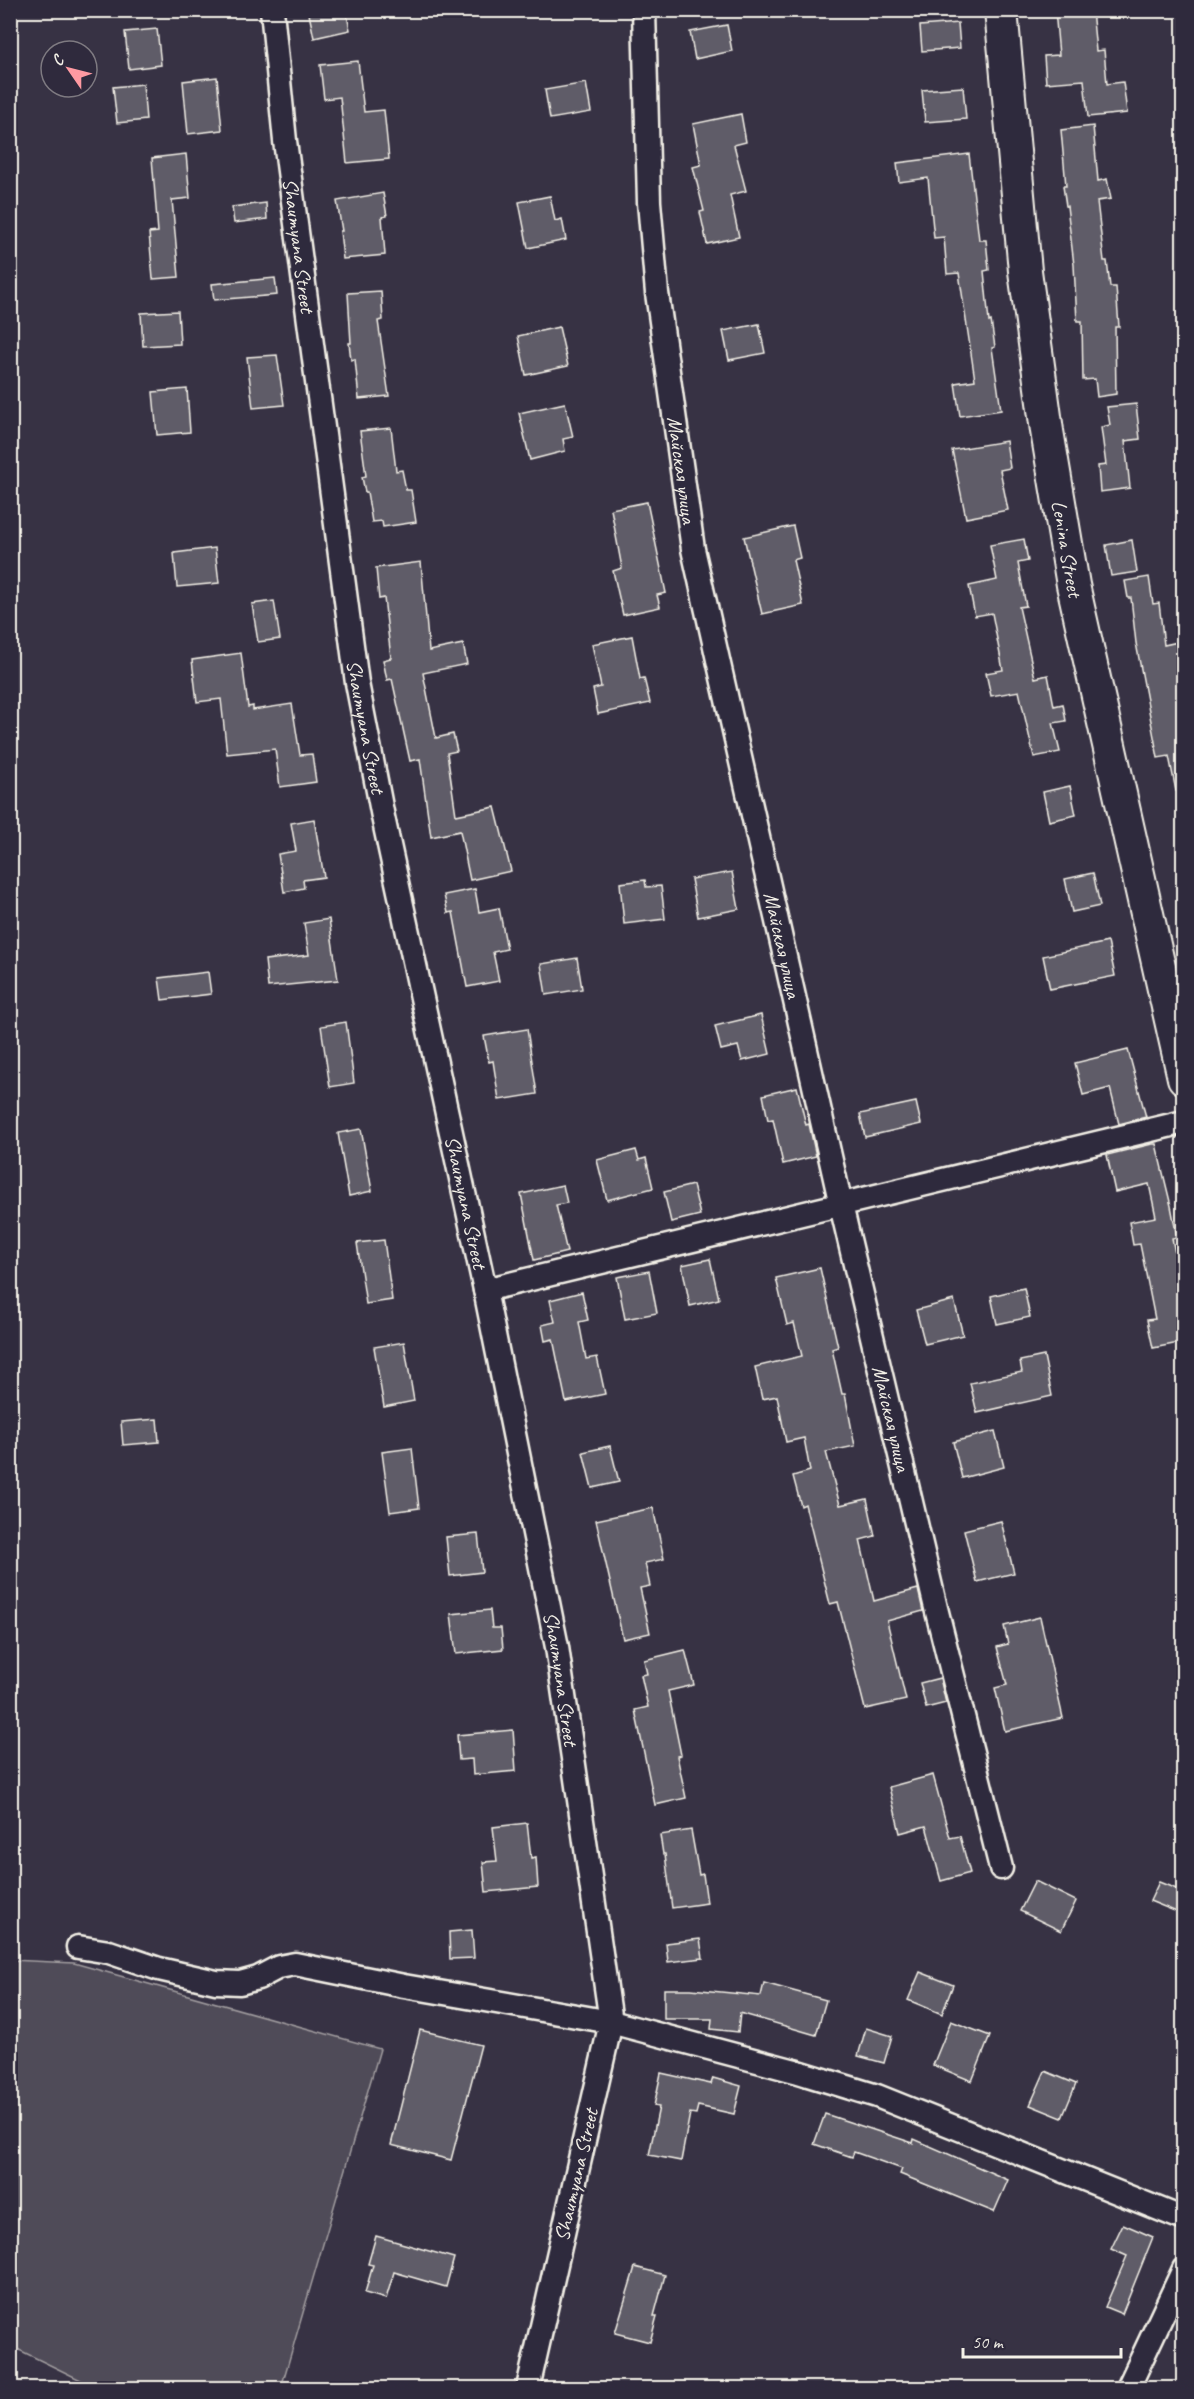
<svg xmlns="http://www.w3.org/2000/svg" width="1194" height="2399" font-family="Caveat,sans-serif">
  <rect width="100%" height="100%" fill="#373244"/>
  <filter id="ink" filterUnits="userSpaceOnUse"><feTurbulence type="fractalNoise" baseFrequency=".0167" numOctaves="2"/><feDisplacementMap in="SourceGraphic" scale="12" xChannelSelector="R" yChannelSelector="G"/><feConvolveMatrix kernelMatrix="1 2 1 2 8 2 1 2 1" color-interpolation-filters="sRGB"/></filter>
  <g filter="url(#ink)">
    <path fill="#504b59" stroke="#a29ea0" stroke-width="1.5" d="M 10,1960 L 74,1963 L 380,2049 L 281,2388 L 97,2388 L 11,2346 Z"/>
    <g fill="#5f5c67" stroke="#f4f1e8" stroke-width="1.5">
      <path d="M 325,10 L 346,10 L 350,30 L 314,38 L 309,14 Z"/>
      <path d="M 1055,10 L 1092,10 L 1096,51 L 1104,50 L 1107,84 L 1123,82 L 1127,113 L 1088,117 L 1084,80 L 1046,83 L 1044,56 L 1059,55 Z"/>
      <path d="M 958,23 L 960,48 L 922,51 L 920,26 Z"/>
      <path d="M 727,25 L 732,51 L 695,59 L 690,32 Z"/>
      <path d="M 157,29 L 161,65 L 129,69 L 125,32 Z"/>
      <path d="M 358,61 L 364,112 L 384,110 L 389,159 L 347,163 L 340,97 L 324,99 L 320,65 Z"/>
      <path d="M 217,77 L 222,130 L 188,134 L 183,81 Z"/>
      <path d="M 586,83 L 591,112 L 550,119 L 545,90 Z"/>
      <path d="M 143,84 L 146,120 L 117,123 L 113,87 Z"/>
      <path d="M 963,87 L 966,119 L 925,122 L 922,90 Z"/>
      <path d="M 741,114 L 746,142 L 734,145 L 746,191 L 730,195 L 739,237 L 707,244 L 700,212 L 704,211 L 693,167 L 701,165 L 693,124 Z"/>
      <path d="M 1093,126 L 1098,181 L 1107,179 L 1111,199 L 1097,201 L 1104,261 L 1107,261 L 1110,287 L 1116,287 L 1119,327 L 1115,327 L 1116,394 L 1097,397 L 1095,379 L 1083,380 L 1082,321 L 1077,321 L 1074,265 L 1067,206 L 1066,206 L 1063,186 L 1066,186 L 1061,130 Z"/>
      <path d="M 186,154 L 190,198 L 172,200 L 179,277 L 153,279 L 149,233 L 158,232 L 152,158 Z"/>
      <path d="M 969,154 L 979,240 L 986,240 L 989,270 L 984,271 L 989,322 L 991,321 L 995,347 L 992,348 L 1001,410 L 960,416 L 955,383 L 975,380 L 959,273 L 947,274 L 944,237 L 934,238 L 928,178 L 899,182 L 897,163 Z"/>
      <path d="M 383,193 L 387,216 L 382,217 L 385,255 L 343,259 L 340,231 L 342,231 L 337,201 Z"/>
      <path d="M 550,196 L 555,221 L 562,219 L 566,240 L 528,248 L 519,202 Z"/>
      <path d="M 266,203 L 267,219 L 234,223 L 232,207 Z"/>
      <path d="M 275,278 L 277,295 L 214,300 L 212,284 Z"/>
      <path d="M 381,291 L 383,320 L 378,321 L 389,396 L 359,399 L 355,359 L 351,360 L 349,343 L 351,343 L 348,293 Z"/>
      <path d="M 178,311 L 180,344 L 143,346 L 141,313 Z"/>
      <path d="M 759,324 L 765,353 L 729,360 L 723,331 Z"/>
      <path d="M 559,327 L 568,366 L 526,375 L 518,336 Z"/>
      <path d="M 277,355 L 284,405 L 253,408 L 247,357 Z"/>
      <path d="M 187,389 L 190,432 L 157,435 L 153,392 Z"/>
      <path d="M 565,403 L 573,437 L 563,439 L 565,451 L 530,460 L 519,413 Z"/>
      <path d="M 1136,404 L 1140,439 L 1125,441 L 1130,488 L 1100,492 L 1098,466 L 1106,465 L 1101,427 L 1110,425 L 1107,407 Z"/>
      <path d="M 391,428 L 396,471 L 402,470 L 406,490 L 411,490 L 416,522 L 383,527 L 382,521 L 372,522 L 367,492 L 365,492 L 362,477 L 366,476 L 360,431 Z"/>
      <path d="M 1006,441 L 1010,468 L 1000,470 L 1008,510 L 966,518 L 952,450 Z"/>
      <path d="M 647,502 L 666,593 L 657,595 L 660,607 L 623,615 L 613,571 L 622,568 L 611,509 Z"/>
      <path d="M 793,526 L 800,558 L 793,560 L 803,605 L 762,614 L 744,537 Z"/>
      <path d="M 1024,539 L 1028,561 L 1018,563 L 1026,606 L 1019,607 L 1035,678 L 1048,675 L 1054,706 L 1063,704 L 1066,721 L 1053,723 L 1060,752 L 1034,757 L 1019,691 L 991,696 L 986,673 L 1003,670 L 992,613 L 975,616 L 969,586 L 997,580 L 990,545 Z"/>
      <path d="M 1132,540 L 1137,572 L 1111,576 L 1106,545 Z"/>
      <path d="M 215,548 L 219,583 L 177,587 L 174,553 Z"/>
      <path d="M 421,562 L 429,651 L 463,644 L 467,664 L 423,673 L 436,738 L 453,734 L 457,751 L 447,753 L 456,815 L 495,807 L 511,871 L 470,880 L 460,831 L 431,837 L 420,759 L 410,761 L 392,679 L 387,680 L 383,660 L 391,658 L 384,598 L 379,599 L 376,568 Z"/>
      <path d="M 1149,577 L 1153,604 L 1159,603 L 1164,645 L 1178,642 L 1184,672 L 1184,790 L 1176,791 L 1169,756 L 1158,758 L 1136,643 L 1131,598 L 1128,598 L 1125,581 Z"/>
      <path d="M 274,601 L 280,639 L 258,642 L 252,604 Z"/>
      <path d="M 632,636 L 640,679 L 644,678 L 650,703 L 598,714 L 593,689 L 601,687 L 592,644 Z"/>
      <path d="M 241,653 L 248,707 L 253,706 L 253,710 L 292,704 L 300,755 L 312,754 L 316,782 L 280,787 L 275,749 L 227,754 L 221,699 L 197,702 L 192,660 Z"/>
      <path d="M 1070,786 L 1076,815 L 1049,821 L 1043,792 Z"/>
      <path d="M 314,819 L 324,877 L 303,880 L 304,888 L 284,892 L 278,854 L 296,851 L 291,823 Z"/>
      <path d="M 732,872 L 739,909 L 698,917 L 691,879 Z"/>
      <path d="M 1093,873 L 1100,906 L 1072,912 L 1065,879 Z"/>
      <path d="M 645,880 L 646,887 L 661,886 L 665,919 L 624,924 L 620,883 Z"/>
      <path d="M 475,889 L 479,912 L 499,908 L 507,949 L 493,952 L 499,981 L 467,987 L 453,912 L 448,913 L 444,895 Z"/>
      <path d="M 329,919 L 338,980 L 268,987 L 265,960 L 309,955 L 304,923 Z"/>
      <path d="M 1108,942 L 1115,976 L 1050,989 L 1043,956 Z"/>
      <path d="M 577,958 L 582,989 L 546,995 L 541,964 Z"/>
      <path d="M 208,972 L 211,994 L 162,1000 L 159,978 Z"/>
      <path d="M 761,1015 L 770,1054 L 742,1061 L 738,1046 L 721,1050 L 715,1026 Z"/>
      <path d="M 346,1022 L 354,1083 L 330,1087 L 321,1026 Z"/>
      <path d="M 527,1029 L 537,1094 L 499,1100 L 493,1061 L 489,1062 L 484,1036 Z"/>
      <path d="M 1128,1050 L 1146,1117 L 1119,1124 L 1110,1088 L 1083,1095 L 1075,1063 Z"/>
      <path d="M 797,1087 L 806,1125 L 809,1124 L 816,1156 L 783,1164 L 773,1119 L 768,1120 L 763,1095 Z"/>
      <path d="M 916,1102 L 921,1124 L 865,1137 L 860,1114 Z"/>
      <path d="M 361,1129 L 372,1191 L 349,1196 L 338,1133 Z"/>
      <path d="M 1152,1144 L 1156,1144 L 1171,1206 L 1177,1237 L 1172,1238 L 1181,1284 L 1184,1284 L 1184,1342 L 1153,1348 L 1147,1320 L 1155,1319 L 1140,1244 L 1133,1245 L 1129,1222 L 1156,1217 L 1149,1184 L 1115,1192 L 1107,1155 Z"/>
      <path d="M 636,1150 L 639,1160 L 646,1158 L 653,1188 L 607,1200 L 597,1160 Z"/>
      <path d="M 563,1185 L 567,1203 L 556,1205 L 567,1252 L 534,1260 L 521,1194 Z"/>
      <path d="M 693,1185 L 700,1215 L 671,1222 L 664,1192 Z"/>
      <path d="M 384,1240 L 392,1300 L 366,1304 L 357,1243 Z"/>
      <path d="M 710,1259 L 719,1299 L 690,1306 L 682,1265 Z"/>
      <path d="M 820,1268 L 838,1347 L 832,1349 L 842,1394 L 845,1394 L 855,1446 L 826,1452 L 840,1505 L 867,1499 L 875,1536 L 860,1540 L 874,1601 L 918,1589 L 923,1611 L 887,1621 L 906,1700 L 865,1709 L 838,1602 L 830,1604 L 805,1504 L 801,1506 L 793,1476 L 810,1471 L 804,1438 L 786,1442 L 777,1396 L 762,1399 L 755,1367 L 802,1356 L 794,1323 L 787,1325 L 776,1278 Z"/>
      <path d="M 649,1271 L 657,1313 L 625,1319 L 617,1277 Z"/>
      <path d="M 1024,1288 L 1030,1317 L 997,1324 L 991,1296 Z"/>
      <path d="M 582,1292 L 588,1320 L 579,1322 L 586,1359 L 597,1357 L 605,1394 L 566,1402 L 553,1339 L 545,1341 L 542,1325 L 555,1322 L 550,1300 Z"/>
      <path d="M 954,1300 L 963,1335 L 925,1344 L 916,1310 Z"/>
      <path d="M 404,1342 L 414,1401 L 384,1407 L 374,1347 Z"/>
      <path d="M 1044,1356 L 1052,1396 L 977,1413 L 970,1383 L 1022,1372 L 1020,1361 Z"/>
      <path d="M 157,1419 L 159,1442 L 123,1445 L 121,1422 Z"/>
      <path d="M 995,1431 L 1004,1467 L 962,1478 L 953,1442 Z"/>
      <path d="M 610,1446 L 619,1482 L 592,1488 L 583,1452 Z"/>
      <path d="M 412,1448 L 419,1508 L 390,1512 L 382,1452 Z"/>
      <path d="M 653,1508 L 664,1559 L 645,1563 L 650,1586 L 640,1588 L 650,1633 L 623,1639 L 596,1520 Z"/>
      <path d="M 1001,1521 L 1014,1573 L 977,1582 L 964,1530 Z"/>
      <path d="M 478,1534 L 482,1572 L 450,1576 L 446,1537 Z"/>
      <path d="M 490,1610 L 492,1628 L 501,1628 L 503,1649 L 456,1654 L 451,1614 Z"/>
      <path d="M 1040,1617 L 1063,1718 L 1005,1731 L 995,1688 L 1007,1685 L 997,1647 L 1008,1644 L 1004,1626 Z"/>
      <path d="M 685,1650 L 694,1685 L 668,1691 L 681,1755 L 677,1756 L 686,1798 L 655,1805 L 635,1710 L 648,1707 L 641,1675 L 647,1674 L 644,1660 Z"/>
      <path d="M 940,1678 L 946,1703 L 926,1708 L 920,1683 Z"/>
      <path d="M 513,1730 L 516,1771 L 473,1775 L 472,1759 L 459,1760 L 457,1735 Z"/>
      <path d="M 933,1775 L 950,1838 L 960,1836 L 970,1873 L 941,1881 L 926,1826 L 900,1833 L 889,1787 Z"/>
      <path d="M 527,1823 L 531,1858 L 536,1857 L 538,1887 L 486,1892 L 483,1862 L 497,1861 L 493,1827 Z"/>
      <path d="M 691,1830 L 699,1875 L 703,1874 L 707,1903 L 672,1908 L 665,1854 L 663,1854 L 660,1835 Z"/>
      <path d="M 1035,1881 L 1076,1901 L 1061,1931 L 1020,1911 Z"/>
      <path d="M 1159,1882 L 1184,1892 L 1184,1915 L 1150,1901 Z"/>
      <path d="M 472,1930 L 474,1958 L 450,1959 L 449,1932 Z"/>
      <path d="M 700,1939 L 703,1958 L 668,1962 L 666,1943 Z"/>
      <path d="M 920,1972 L 953,1985 L 942,2014 L 908,2000 Z"/>
      <path d="M 764,1983 L 826,2000 L 816,2035 L 740,2013 L 738,2032 L 711,2029 L 712,2019 L 664,2019 L 664,1989 L 691,1989 L 761,1996 Z"/>
      <path d="M 951,2021 L 990,2036 L 972,2081 L 933,2065 Z"/>
      <path d="M 866,2028 L 892,2036 L 884,2063 L 858,2056 Z"/>
      <path d="M 420,2030 L 481,2045 L 451,2160 L 391,2145 Z"/>
      <path d="M 1045,2071 L 1076,2084 L 1062,2118 L 1030,2105 Z"/>
      <path d="M 661,2073 L 711,2084 L 713,2078 L 741,2086 L 734,2114 L 698,2106 L 696,2114 L 690,2113 L 681,2161 L 649,2155 L 659,2107 L 654,2106 Z"/>
      <path d="M 825,2114 L 913,2143 L 914,2139 L 1008,2180 L 994,2212 L 900,2174 L 902,2169 L 854,2152 L 852,2157 L 814,2144 Z"/>
      <path d="M 1123,2224 L 1153,2237 L 1122,2314 L 1105,2307 L 1127,2256 L 1111,2249 Z"/>
      <path d="M 376,2236 L 454,2258 L 446,2287 L 394,2272 L 386,2299 L 365,2293 L 373,2265 L 368,2264 Z"/>
      <path d="M 635,2267 L 665,2275 L 654,2316 L 657,2316 L 650,2342 L 615,2333 Z"/>
    </g>
    <g fill="none" stroke-linecap="round" stroke-linejoin="round">
      <g stroke="#f4f1e8" stroke-width="27">
        <g id="street">
          <path id="s1" d="M 272,10 L 285,141 L 357,683 L 383,817 L 485,1290 L 557,1647 L 611,2022 L 528,2388"/>
          <path id="s2" d="M 644,10 L 649,202 L 657,293 L 693,549 L 841,1205 L 936,1608 L 1001,1868"/>
          <path d="M 485,1290 L 1184,1122"/>
          <path d="M 78,1947 L 109,1952 L 159,1969 L 216,1982 L 240,1983 L 258,1978 L 279,1967 L 295,1964 L 404,1986 L 611,2022 L 795,2071 L 877,2096 L 1184,2219"/>
          <path d="M 1128,2388 L 1184,2269"/>
        </g>
      </g>
      <g stroke="#f4f1e8" stroke-width="36">
        <g id="secondary">
          <path id="s3" d="M 1001,10 L 1025,271 L 1047,431 L 1073,585 L 1184,1078"/>
        </g>
      </g>
      <use href="#street" stroke="#2f2a3d" stroke-width="22"/>
      <use href="#secondary" stroke="#2f2a3d" stroke-width="32"/>
    </g>
  </g>
  <g text-anchor="middle" dominant-baseline="central" stroke-width="6" stroke-linejoin="round" paint-order="stroke">
    <g font-size="21" fill="#f4f1e8" stroke="#2f2a3d">
      <text stroke="none"><textPath href="#s1" startOffset="237">Shaumyana Street</textPath></text>
      <text stroke="none"><textPath href="#s2" startOffset="462">Майская улица</textPath></text>
      <text stroke="none"><textPath href="#s3" startOffset="543">Lenina Street</textPath></text>
      <text stroke="none"><textPath href="#s1" startOffset="723">Shaumyana Street</textPath></text>
      <text stroke="none"><textPath href="#s2" startOffset="948">Майская улица</textPath></text>
      <text stroke="none"><textPath href="#s1" startOffset="1209">Shaumyana Street</textPath></text>
      <text stroke="none"><textPath href="#s2" startOffset="1434">Майская улица</textPath></text>
      <text stroke="none"><textPath href="#s1" startOffset="1695">Shaumyana Street</textPath></text>
      <text transform="translate(576 2175) rotate(-77)">Shaumyana Street</text>
    </g>
  </g>
  <rect width="1194" height="2399" fill="none" stroke="#2f2a3d" stroke-width="36"/>
  <rect x="18" y="18" width="1158" height="2363" fill="none" stroke="#f4f1e8" stroke-width="2" filter="url(#ink)"/>
  <g transform="translate(69 69) rotate(305)"><circle r="28" fill="#2f2a3d" stroke="#7e7a81" stroke-width="1.5"/>
  <path d="M0-4.5L10 22L0 15L-10 22Z" fill="#ff9aa2"/>
  <text y="-9" font-size="16" font-weight="bold" text-anchor="middle" fill="#f4f1e8">С</text>
  </g>
  <path d="M963 2348v9h158v-9" fill="none" stroke="#f4f1e8" stroke-width="3"/>
  <text x="972" y="2348" font-size="18" fill="#f4f1e8" stroke="#2f2a3d" stroke-width="4.5" paint-order="stroke">50 m</text>
</svg>
